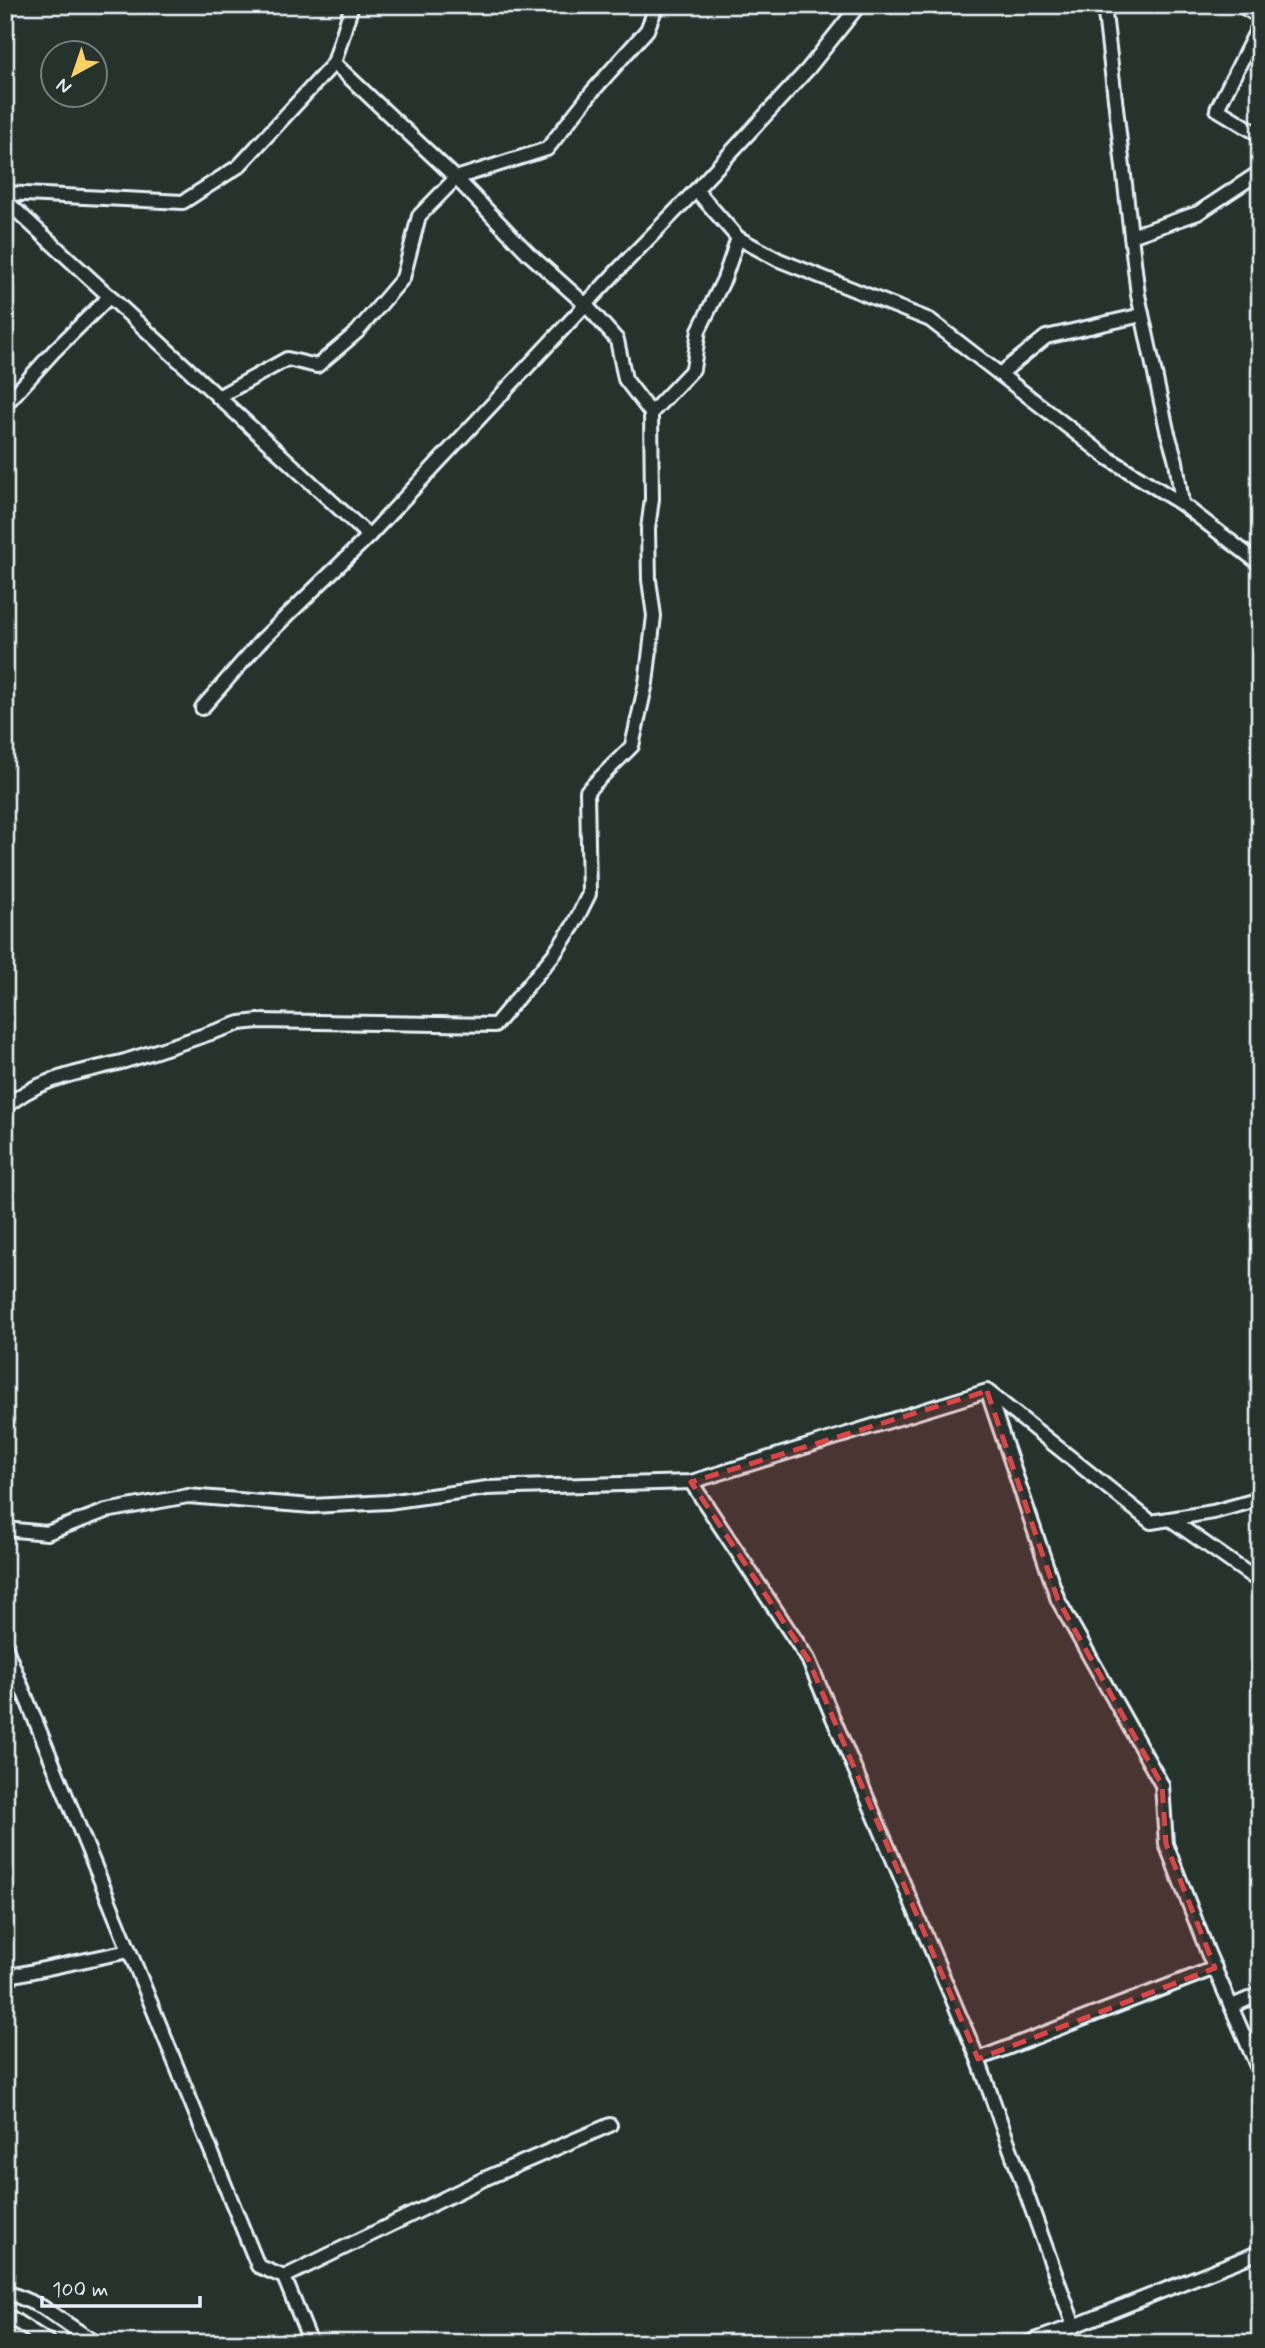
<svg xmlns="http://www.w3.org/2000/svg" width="1265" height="2348" font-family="Mynerve,sans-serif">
  <rect width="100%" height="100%" fill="#26332d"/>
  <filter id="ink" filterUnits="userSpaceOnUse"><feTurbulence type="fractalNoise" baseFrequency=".0143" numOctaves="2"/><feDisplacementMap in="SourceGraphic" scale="14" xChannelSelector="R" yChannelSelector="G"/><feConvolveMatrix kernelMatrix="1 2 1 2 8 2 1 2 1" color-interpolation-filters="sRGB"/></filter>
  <g filter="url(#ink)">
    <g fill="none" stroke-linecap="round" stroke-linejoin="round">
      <g stroke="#e8f1f8" stroke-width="18">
        <g id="minor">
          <path d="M 1104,5 L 1138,295 L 1167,430 L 1176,461 L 1182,504 L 1260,564"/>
          <path d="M 1260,24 L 1217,109 L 1260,135"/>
          <path d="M 334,63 L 456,178 L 528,253 L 586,305 L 617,340 L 625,379 L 651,413"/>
          <path d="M 5,193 L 183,202 L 239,166 L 334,63 L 352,5"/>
          <path d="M 5,200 L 369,536 L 618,270 L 696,190"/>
          <path d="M 1131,236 L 1198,213 L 1260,172"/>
          <path d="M 738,238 L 779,260 L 930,320 L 1108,458 L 1182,504"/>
          <path d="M 1000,374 L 1046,337 L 1142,315"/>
          <path d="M 218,397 L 287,359 L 317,366 L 357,332 L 403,278 L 419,216 L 456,178 L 547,149 L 592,92 L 647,30 L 657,5"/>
          <path d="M 5,405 L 54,351 L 110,296"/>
          <path d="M 202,708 L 261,641 L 369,536"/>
          <path d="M 5,1108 C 38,1077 84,1072 125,1061 C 164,1049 202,1036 240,1023 L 259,1021 L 495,1025 L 555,953 L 573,926 L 589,894 L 587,791 L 632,746 L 646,683 L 654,616 L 649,580 L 648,529 L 652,499 L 651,413 L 693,369 L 699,330 L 724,279 L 738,238 L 696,190 L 808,69 L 859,5"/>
          <path d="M 988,1393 L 1058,1600 L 1162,1785 L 1166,1844 L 1208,1953 L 1260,2073"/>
          <path d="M 691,1482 L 808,1659 L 978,2059 L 1074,2326 L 1260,2252"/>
          <path d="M 1170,1519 L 1260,1582"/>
          <path d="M 5,1529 L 47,1533 L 106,1511 L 188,1496 L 312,1506 L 388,1502 L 487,1488 L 691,1482 L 987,1391 L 1151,1522 L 1213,1512 L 1260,1499"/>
          <path d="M 5,1646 L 258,2266 L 284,2277"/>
          <path d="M 5,1977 L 129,1951"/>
          <path d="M 1232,2006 L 1260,1994"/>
          <path d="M 978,2059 L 1215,1968"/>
          <path d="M 5,2291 L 42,2307 L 96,2343"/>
          <path d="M 5,2314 L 50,2343"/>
          <path d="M 311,2343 L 284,2277 L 484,2179 L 610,2125"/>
          <path d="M 1027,2343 L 1074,2326"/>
        </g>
      </g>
      <g stroke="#e8f1f8" stroke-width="21">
        <path id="major" d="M 1243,5 L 1260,15"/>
      </g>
      <use href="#minor" stroke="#26332d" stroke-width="12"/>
      <use href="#major" stroke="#26332d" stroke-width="16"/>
    </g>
  </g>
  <path fill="#d94647" fill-opacity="0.2" stroke="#d94647" stroke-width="5" stroke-dasharray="14 9" stroke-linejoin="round" d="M 987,1391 L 1058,1600 L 1162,1785 L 1166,1844 L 1215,1968 L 978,2059 L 808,1659 L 691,1482 Z"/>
  <rect width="1265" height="2348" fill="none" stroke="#26332d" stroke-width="28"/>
  <rect x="14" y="14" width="1237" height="2320" fill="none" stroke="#e8f1f8" stroke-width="2.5" filter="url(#ink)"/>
  <g transform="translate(74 74) rotate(220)"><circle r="33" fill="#26332d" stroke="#747f7e" stroke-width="2"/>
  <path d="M0-5L12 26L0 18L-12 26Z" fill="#ffd166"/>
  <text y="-10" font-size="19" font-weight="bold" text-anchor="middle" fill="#e8f1f8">N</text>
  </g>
  <path d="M42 2296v10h158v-10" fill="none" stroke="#e8f1f8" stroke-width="3.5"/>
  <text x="52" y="2296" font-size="21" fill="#e8f1f8" stroke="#26332d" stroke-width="5" paint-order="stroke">100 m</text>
</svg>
